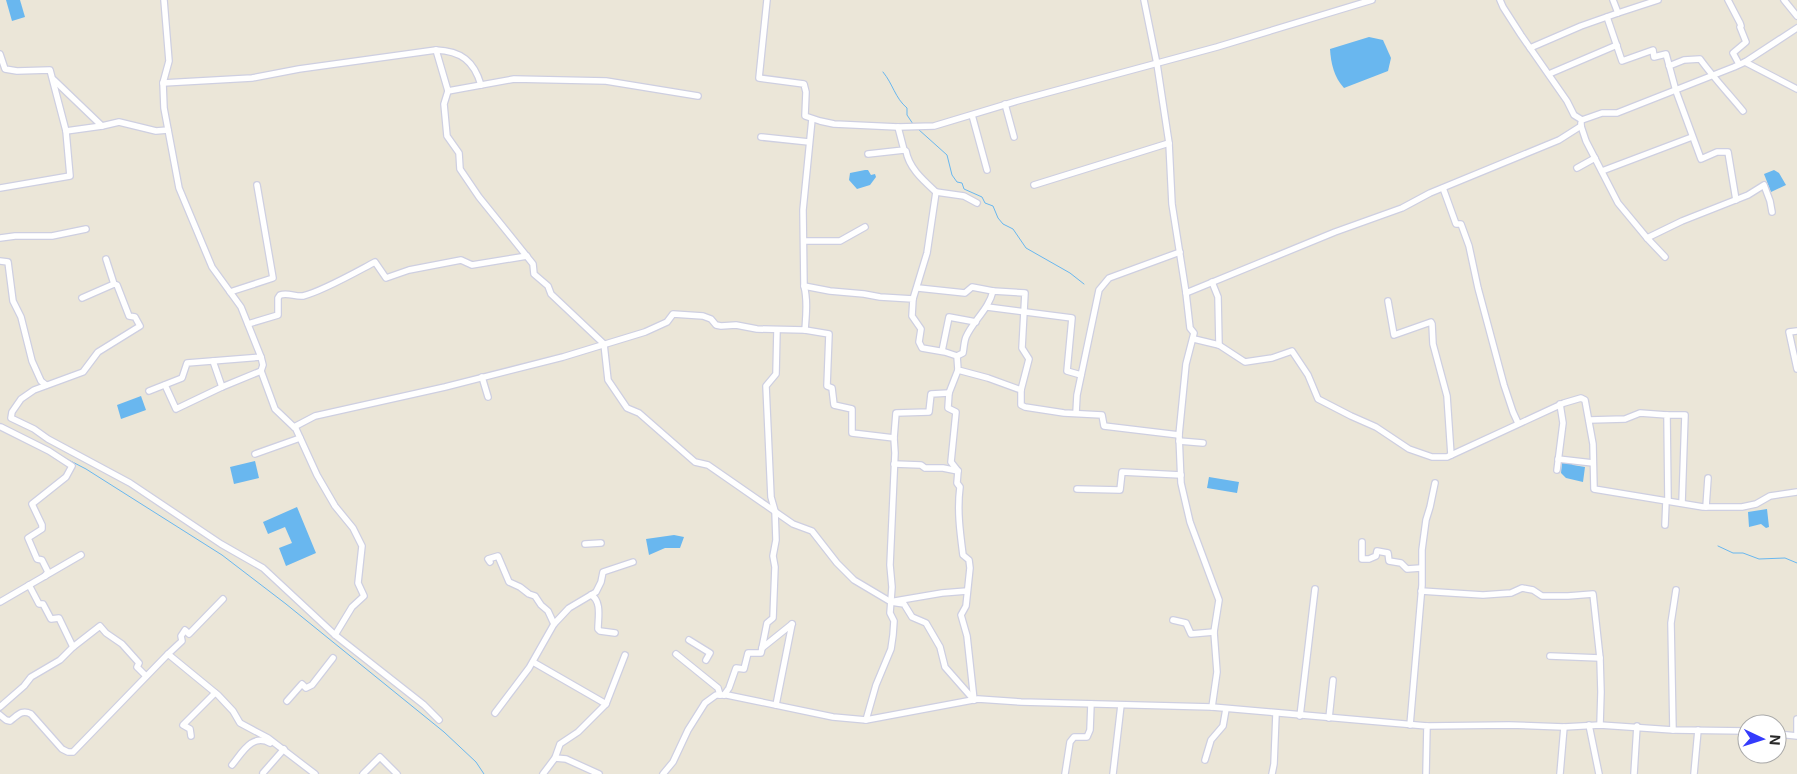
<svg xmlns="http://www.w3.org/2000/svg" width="1797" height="774" font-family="Inter,sans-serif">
  <rect width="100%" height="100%" fill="#ebe6d8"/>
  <g fill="#69b7ef">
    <path d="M 6,0 L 20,0 L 25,17 L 12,21 Z"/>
    <path d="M 1369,37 L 1383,40 L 1391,58 L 1388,71 L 1344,88 C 1334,77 1331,64 1330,49 Z"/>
    <path d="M 865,170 L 868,170 L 871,175 L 875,174 L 876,177 L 870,185 L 857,189 L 849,180 L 850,173 Z"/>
    <path d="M 1774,170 L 1779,173 L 1786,185 L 1771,192 L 1764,174 Z"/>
    <path d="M 141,396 L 146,410 L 121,419 L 117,405 Z"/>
    <path d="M 255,461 L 259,478 L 234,484 L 230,467 Z"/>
    <path d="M 1570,462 L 1573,465 L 1585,467 L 1583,482 L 1566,478 L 1561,473 L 1562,463 Z"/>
    <path d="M 1209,477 L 1239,482 L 1237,493 L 1207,488 Z"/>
    <path d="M 297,507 L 316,553 L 286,566 L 279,548 L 292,543 L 285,527 L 268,534 L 263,522 Z"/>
    <path d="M 1767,509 L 1769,527 L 1766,528 L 1761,524 L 1749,527 L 1748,512 Z"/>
    <path d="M 674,535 L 684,537 L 680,548 L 665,548 L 649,555 L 646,539 Z"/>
  </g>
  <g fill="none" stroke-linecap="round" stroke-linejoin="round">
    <g stroke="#69b7ef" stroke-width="1">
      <path d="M 883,72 C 893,84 895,98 907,108 L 907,115 L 913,124"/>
      <path d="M 918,129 L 947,155 L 952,175 L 957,182 L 962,183 L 964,189 L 982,197 L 985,203 L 993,206 L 998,218 L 1003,224 L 1013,229 L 1026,248 L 1070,273 L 1084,284"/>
      <path d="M 59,455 L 86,469 L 222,555 L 286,604 L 444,732 L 476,762 L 484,774"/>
      <path d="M 1718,546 L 1733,553 L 1743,553 L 1759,559 L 1785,558 L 1797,563"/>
    </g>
    <g stroke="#cecfe1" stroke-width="8">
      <g id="street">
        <path d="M 767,0 L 759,78 L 804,84 L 806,92 L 805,116 L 820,121 L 834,124 L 898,127 L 934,126 L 1017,101 L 1217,47 L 1372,0"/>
        <path d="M 1144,0 L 1157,64 L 1169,143 L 1172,204 L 1186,293 L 1335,232 L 1402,208 L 1430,193 L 1559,140 L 1581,126"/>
        <path d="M 1500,0 L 1503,7 L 1521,35 L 1567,101 L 1574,115 L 1582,120 L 1602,113 L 1617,113 L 1734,67 L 1745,62 L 1797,28"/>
        <path d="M 1728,0 L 1740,23 L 1741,26 L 1740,27 L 1746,42 L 1733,53 L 1739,64"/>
        <path d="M 1784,0 L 1797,16"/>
        <path d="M 1618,13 L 1658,0"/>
        <path d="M 1607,17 L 1622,61 L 1653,50 L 1654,57 L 1666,54 L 1676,91 L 1701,159 L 1717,152 L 1728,152 L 1736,200"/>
        <path d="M 1530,48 L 1581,26 L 1618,13 L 1613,0"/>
        <path d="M 436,50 L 448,91 L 514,79 L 606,81 L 698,96"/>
        <path d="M 0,54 L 5,69 L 17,71 L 50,70 L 66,131 L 102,126"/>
        <path d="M 1745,62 L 1797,89"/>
        <path d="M 1669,66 L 1684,60 L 1700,59 C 1713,77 1729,94 1743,111"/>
        <path d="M 1549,74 L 1617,45"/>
        <path d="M 54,80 L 102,126 L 119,122 L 156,131 L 168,130"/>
        <path d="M 163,83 L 252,78 L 299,69 L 436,50 C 461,51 474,61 481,85"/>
        <path d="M 448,91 L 444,104 L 447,136 L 459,153 L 460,169 L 479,197 L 533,264 L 534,274 L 548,286 L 551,294 L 604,344 L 608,380 L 627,408 L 639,413 L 695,462 L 708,465 L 793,524 L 812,531 L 837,563 L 854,580 L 891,602 L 904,604 L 912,617 L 926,623 L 940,647 L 945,667 L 974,700"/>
        <path d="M 1005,104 L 1014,137"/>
        <path d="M 972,115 L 987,170"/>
        <path d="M 1581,123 L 1581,126 L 1586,141 L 1618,203 L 1647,238 L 1665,257"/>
        <path d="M 761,137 L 809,142"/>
        <path d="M 904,150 L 906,151 C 909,168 923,180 936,192 L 927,253 L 913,299"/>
        <path d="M 868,154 L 904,150 L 898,127"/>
        <path d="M 1577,168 L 1595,158"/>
        <path d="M 1602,171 L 1692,137"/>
        <path d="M 1034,185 L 1169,143"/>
        <path d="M 0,188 L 70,176 L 66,131"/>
        <path d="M 1443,188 L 1456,224 L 1461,224 L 1469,246 L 1478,288 L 1504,385 L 1513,412 L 1518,423"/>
        <path d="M 936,192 L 964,196 L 977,203"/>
        <path d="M 0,238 L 15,236 L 52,236 L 86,229"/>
        <path d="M 1647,238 L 1682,221 L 1748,195 L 1764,185 L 1770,201 L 1772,212"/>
        <path d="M 804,241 L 840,241 L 865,227"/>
        <path d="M 106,259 L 114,284"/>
        <path d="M 0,261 L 8,262 L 13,301 L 21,317 L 32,361 L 41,381 L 46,385"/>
        <path d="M 1212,282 L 1218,297 L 1219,345"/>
        <path d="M 804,286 L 830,291 L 864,294 L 880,297 L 913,299 L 912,316 L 921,329 L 919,342 L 922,348 L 945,352 L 957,356 L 958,370 L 988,378 L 1021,390 L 1021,405 L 1025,407 L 1064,413 L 1102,415 L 1104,426 L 1179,435 L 1186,364 L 1194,333 L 1190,328 L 1186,293"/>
        <path d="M 918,288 L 965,293 L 972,287 L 993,291"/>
        <path d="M 230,292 L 273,278 L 257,185"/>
        <path d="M 82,298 L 114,284 L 117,285 L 129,316 L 135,317 L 140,326 L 98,352 L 83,372 L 34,390 L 21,399 L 12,412 L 11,418 L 34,429 L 48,439 L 130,483 L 221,544 L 263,568 L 335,635 L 352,607 L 364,596 L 358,583 L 362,546 L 353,528 L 335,506 L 317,475 L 296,429 L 275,409 L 261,371 L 263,365 L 261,357"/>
        <path d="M 1388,301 L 1394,335 L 1431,322 L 1432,324 L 1433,344 L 1447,396 L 1451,455"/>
        <path d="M 987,307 L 1072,318 L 1067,371 L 1081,375"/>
        <path d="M 248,324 L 278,315 L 278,298 L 280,295 C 288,292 295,297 303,296 C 323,291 356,272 375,262 L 386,278 L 409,270 L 461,260 L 472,265 L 527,256"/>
        <path d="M 1797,331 L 1789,332 L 1797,369"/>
        <path d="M 1194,339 L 1219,345 L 1245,362 L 1272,358 L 1292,351 L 1308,375 L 1318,399 L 1351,416 L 1376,427 L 1409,449 L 1432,457 L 1447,457 L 1564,403 L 1581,398 L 1585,400 L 1593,444 L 1594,489 L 1703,507 L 1742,507 L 1756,504 L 1770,496 L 1797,492"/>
        <path d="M 942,351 L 949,317 L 976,322"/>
        <path d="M 957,356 L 963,353 C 964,348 964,342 966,337 C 973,321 989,309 993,291 L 1025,293 L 1022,348 L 1029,359 L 1021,390"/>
        <path d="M 213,361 L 222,387"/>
        <path d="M 958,370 L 949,393 L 948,408 L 956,412 L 951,462 L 958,471 L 957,483 L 960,487 C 957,510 960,532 963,555 L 969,560 L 970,568 L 966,606 L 961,615 L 967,636 L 974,700"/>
        <path d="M 482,377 L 488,397"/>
        <path d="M 165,385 L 176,409 L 222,387 L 261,371"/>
        <path d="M 149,391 L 182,378 L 187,363 L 261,357 L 241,307 L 212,267 L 179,188 L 164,108 L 163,83 L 169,61 L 164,0"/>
        <path d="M 1076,413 L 1077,395 L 1099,290 L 1109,278 L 1180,252"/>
        <path d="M 1667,415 L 1685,415 L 1682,503"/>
        <path d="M 1589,420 L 1625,419 L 1640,413 L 1667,415 L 1668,501"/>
        <path d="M 1,427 L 49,451 L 72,466 L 66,477 L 32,504 L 42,525 L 42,529 L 28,538 L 37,559 L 42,560 L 48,572 L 45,576"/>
        <path d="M 294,427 L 315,416 L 445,387 L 563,357 L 645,332 L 667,322 L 673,314 L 703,316 L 711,319 L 716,325 L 721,326 L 736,325 L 757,329 L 805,330 C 806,316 808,300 804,286 L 803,210 L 812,119"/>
        <path d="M 1179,435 L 1181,483 L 1190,522 L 1219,600 L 1214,632 L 1217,672 L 1212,707"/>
        <path d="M 894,438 L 896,413 L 929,412 L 931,394 L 949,393"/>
        <path d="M 1179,441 L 1203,443"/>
        <path d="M 255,454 L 300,438"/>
        <path d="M 1558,459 L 1593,463"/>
        <path d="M 894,464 L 921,465 L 925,468 L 943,468 L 958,471"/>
        <path d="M 1557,470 L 1563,423 L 1560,404"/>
        <path d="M 1077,489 L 1120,490 L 1122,472 L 1181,475"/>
        <path d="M 1706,507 L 1708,478"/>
        <path d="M 1665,525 L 1666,501"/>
        <path d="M 1362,542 L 1362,559 L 1369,559 L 1376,556 L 1377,551 L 1388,553 L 1389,561 L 1401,563 L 1407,569 L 1421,568"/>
        <path d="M 585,544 L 601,543"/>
        <path d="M 490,562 L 488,559 L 498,556 L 509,582 L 520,587 L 529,594 L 535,596 L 541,605 L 548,611 L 554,624"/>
        <path d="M 29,585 L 39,604 L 43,604 L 51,619 L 59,618 L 73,647"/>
        <path d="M 1421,591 L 1483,595 L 1511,593 L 1522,588 L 1533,590 L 1542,596 L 1568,596 L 1593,594 L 1600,658 L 1601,692 L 1600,725"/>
        <path d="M 591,595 C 602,601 598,618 598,629 L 600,631 L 615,633"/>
        <path d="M 895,601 L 942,593 L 967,591"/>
        <path d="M 0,602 L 81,555"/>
        <path d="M 1173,620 L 1186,623 L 1191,634 L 1214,632"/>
        <path d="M 335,635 L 424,705 L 439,720"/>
        <path d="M 689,640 L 710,653 L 706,660"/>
        <path d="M 762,648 L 792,624"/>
        <path d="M 168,654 L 182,641 L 181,636 L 185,630 L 189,634 L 223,599"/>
        <path d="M 676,654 L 718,688 L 720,695"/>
        <path d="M 1550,656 L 1600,658"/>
        <path d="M 533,662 L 606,704"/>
        <path d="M 724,695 L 729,688 L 736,668 L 744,669 L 748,653 L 761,653 L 767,623 L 773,618 L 775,567 L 773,556 L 776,540 L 775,511 L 771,497 L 766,386 L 776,374 L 777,330"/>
        <path d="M 287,701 L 302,684 L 306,688 L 312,685 L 333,658"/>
        <path d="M 776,705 L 792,624"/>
        <path d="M 0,707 L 24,686 L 31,677 L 60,660 L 73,647 L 100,626 L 106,633 L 122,644 L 139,663 L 137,667 L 146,676"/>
        <path d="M 495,713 L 529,668 L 554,624 L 569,608 L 596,592 L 601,582 L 603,572 L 633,562"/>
        <path d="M 0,715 L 6,720 L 10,721 C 18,715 22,709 31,714 L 62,749 L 68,752 L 73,752 L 168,654 L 218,695 L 233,711 L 240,723 L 268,738 L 315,774"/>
        <path d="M 1300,716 L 1315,589"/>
        <path d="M 1329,718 L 1333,680"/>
        <path d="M 1797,719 L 1797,735"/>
        <path d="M 866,720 L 978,699 L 1021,702 L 1212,707 L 1427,726 L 1426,774"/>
        <path d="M 1410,725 L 1422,585 L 1422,550 L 1426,520 L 1430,507 L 1435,483"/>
        <path d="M 1589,725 L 1599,774"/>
        <path d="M 1427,726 L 1509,725 L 1564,727 L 1600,725 L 1673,730 L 1747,731"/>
        <path d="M 1673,730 L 1671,623 L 1676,590"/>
        <path d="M 1777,734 L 1797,736"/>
        <path d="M 191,736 L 190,729 L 183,725 L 215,693"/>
        <path d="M 555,758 L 566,759 L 599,774"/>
        <path d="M 1205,760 L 1211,740 L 1223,726 L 1226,709"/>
        <path d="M 232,765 C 242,753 252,733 270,743"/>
        <path d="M 263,773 L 284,749"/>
        <path d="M 363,774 L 380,757 L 397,774"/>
        <path d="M 543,774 L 555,758 L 560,744 L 578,732 L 606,704 L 625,655"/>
        <path d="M 663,774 L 673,762 L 688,730 L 705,703 L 716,695 L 727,695 L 833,717 L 866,720 L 876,685 L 891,649 L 893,635 L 894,621 L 890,613 L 892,587 L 890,565 L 895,453 L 894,438 L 852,433 L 852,409 L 834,405 L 832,388 L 827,386 L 829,334 L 805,330"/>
        <path d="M 1065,774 L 1070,742 L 1074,737 L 1087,737 L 1090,730 L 1091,704"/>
        <path d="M 1113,774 L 1121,705"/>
        <path d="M 1272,774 L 1274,764 L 1276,714"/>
        <path d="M 1560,774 L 1564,727"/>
        <path d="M 1634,774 L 1637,726"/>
        <path d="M 1694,774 L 1698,730"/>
      </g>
    </g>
    <use href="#street" stroke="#fff" stroke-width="5.5"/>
  </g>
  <g transform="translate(1762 739) rotate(94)"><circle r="24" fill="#ffffff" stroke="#a9a9a9"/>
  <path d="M0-4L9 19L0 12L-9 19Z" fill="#343bfc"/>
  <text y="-8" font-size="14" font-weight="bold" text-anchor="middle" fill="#282828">N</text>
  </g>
</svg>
